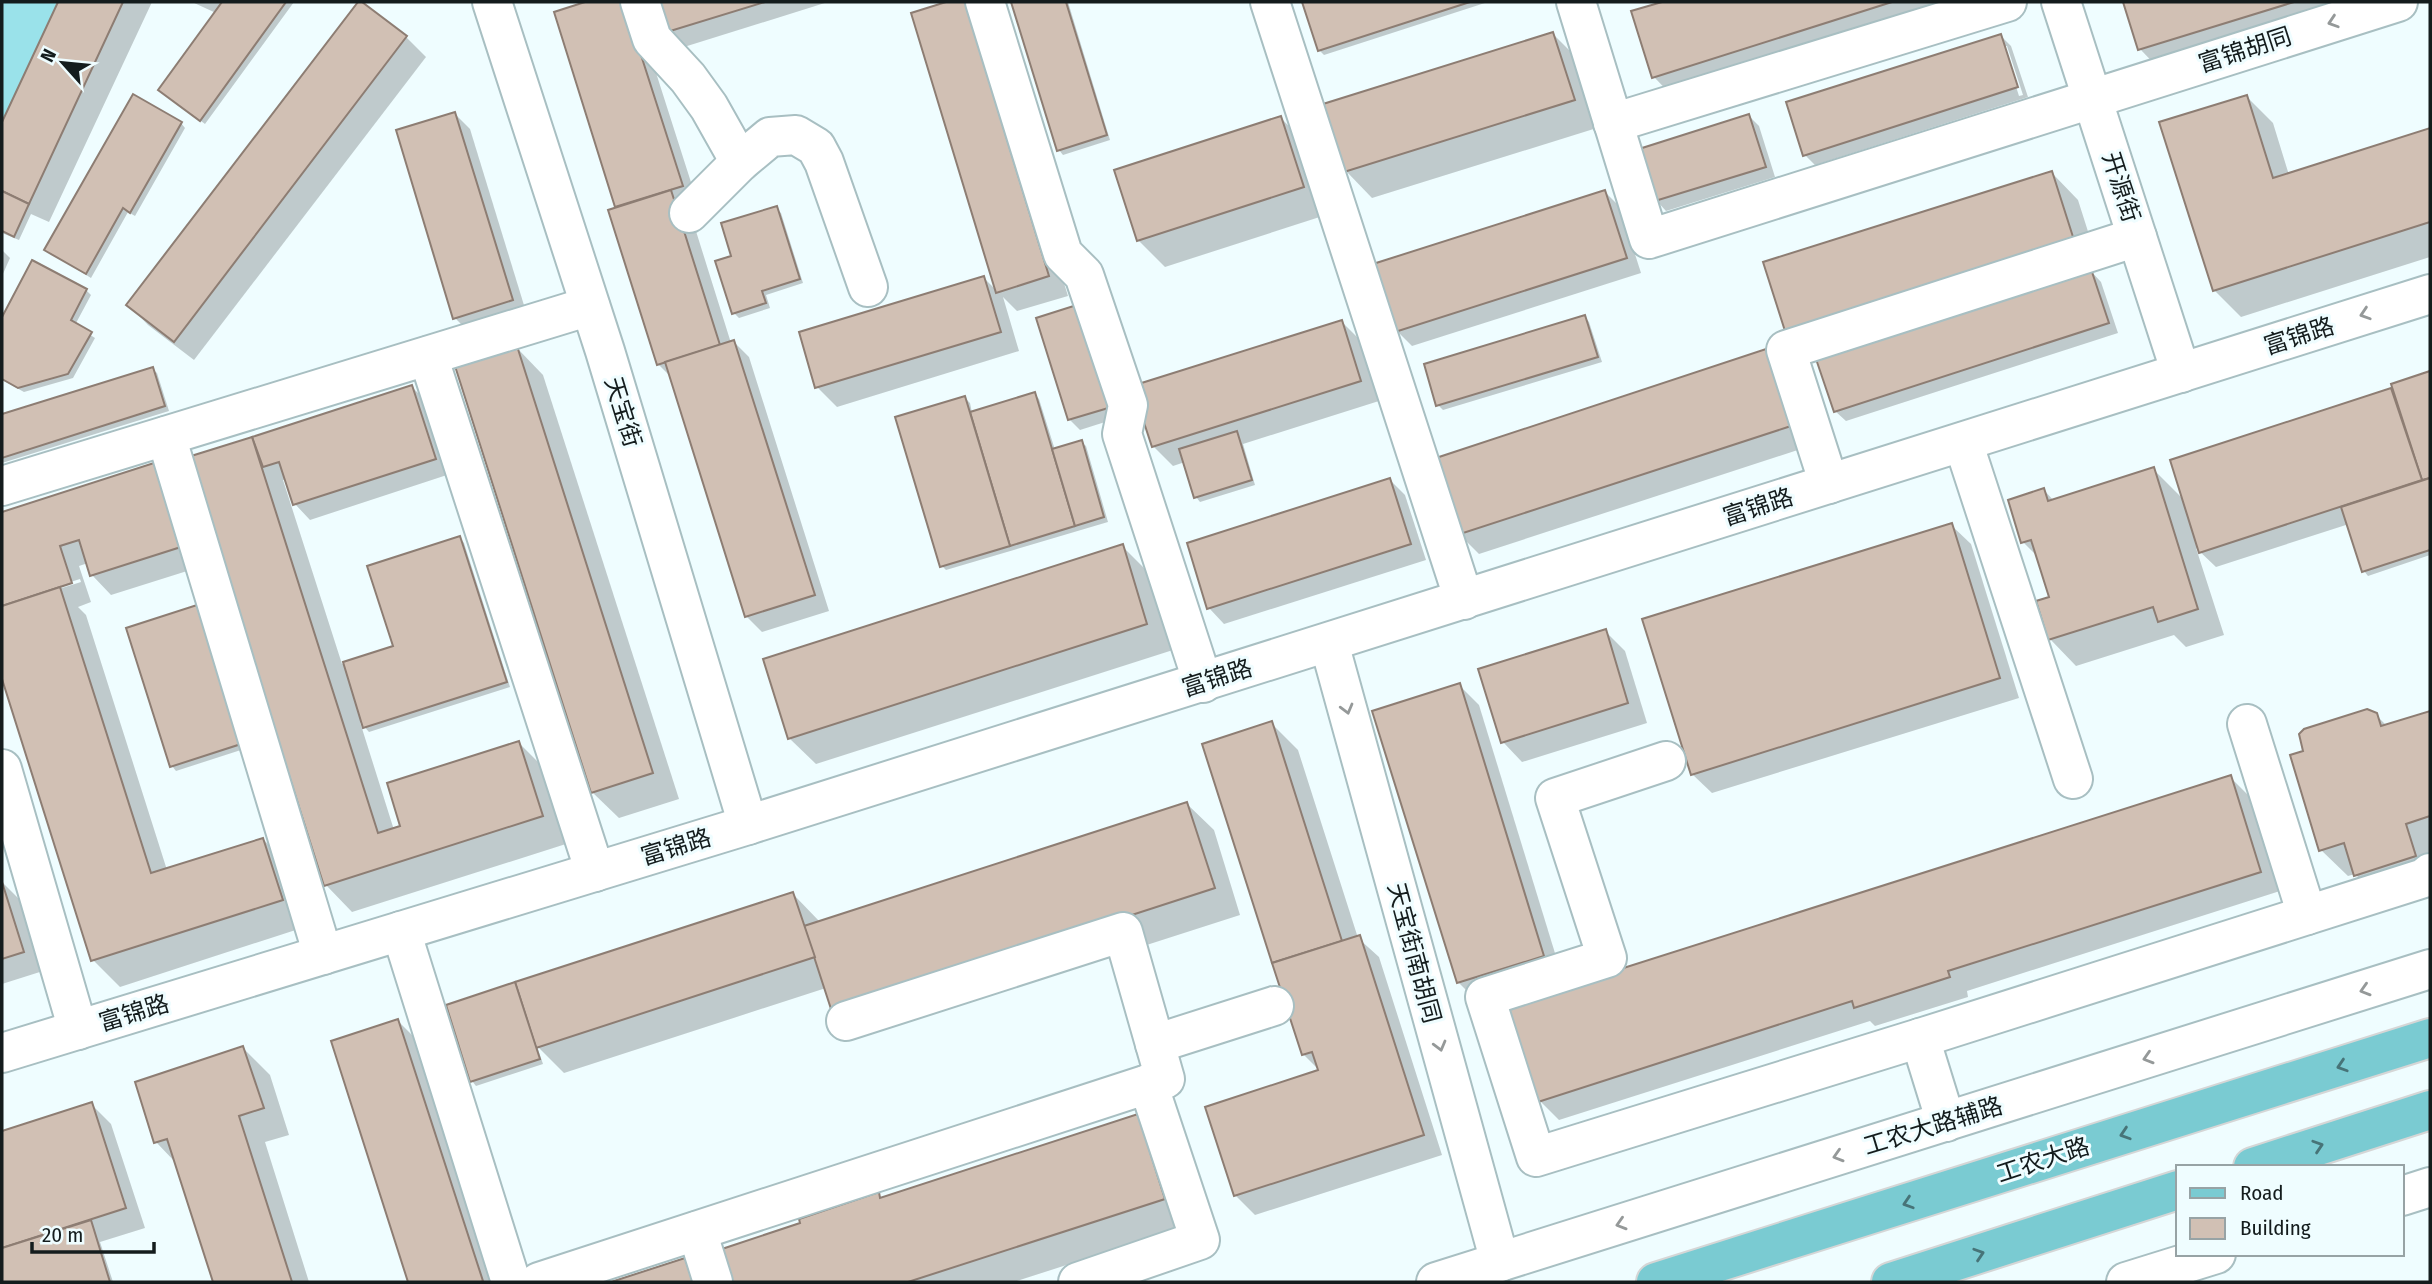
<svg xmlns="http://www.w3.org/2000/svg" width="2432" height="1284" font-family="'Fira Sans Condensed','Noto Sans SC',sans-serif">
  <rect width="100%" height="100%" fill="#effdff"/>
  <path fill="#9ae2ea" d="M 2,2 L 58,2 L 2,122 Z"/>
  <g fill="#0003" fill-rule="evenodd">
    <path d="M 60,2 L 152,2 L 49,222 L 31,214 L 19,240 L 2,233 L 2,126 Z"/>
    <path d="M 192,2 L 294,2 L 205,124 L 165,94 L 216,13 Z"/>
    <path d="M 360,2 L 406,37 L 426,57 L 194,360 L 148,325 L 129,305 Z"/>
    <path d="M 590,2 L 630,2 L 635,7 L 697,201 L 690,212 L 731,343 L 734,342 L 749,357 L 829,611 L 762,632 L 746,616 L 671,377 L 658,364 L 619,208 L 556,13 Z"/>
    <path d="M 660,2 L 828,2 L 684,47 L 669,31 Z"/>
    <path d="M 952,2 L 966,2 L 982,18 L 1068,296 L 1017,311 L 1003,297 L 1019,351 L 837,407 L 817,387 L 984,278 L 998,292 L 913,14 Z"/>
    <path d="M 1013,2 L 1068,2 L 1110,140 L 1063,155 L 1059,150 Z"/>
    <path d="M 1304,2 L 1488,2 L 1324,55 L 1319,50 Z"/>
    <path d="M 1667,2 L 2000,2 L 1680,104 L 1654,77 L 1634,12 Z"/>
    <path d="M 2125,2 L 2405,2 L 2166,76 L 2140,49 Z"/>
    <path d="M 1553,34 L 1579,60 L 1600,127 L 1372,198 L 1346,171 Z"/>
    <path d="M 2001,36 L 2011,46 L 2028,97 L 1815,165 L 1805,155 ZM 2003,46 L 2007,46 L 2023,95 L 2019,96 Z"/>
    <path d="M 2247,97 L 2273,123 L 2289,175 L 2430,130 L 2430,257 L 2241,317 L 2214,290 Z"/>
    <path d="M 455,114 L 470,129 L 527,315 L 470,333 L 455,318 Z"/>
    <path d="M 1749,116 L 1759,126 L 1775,177 L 1666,211 L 1656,200 Z"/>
    <path d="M 1281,118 L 1307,145 L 1329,214 L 1165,267 L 1138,240 Z"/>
    <path d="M 181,123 L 185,128 L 135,216 L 128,212 L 91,278 L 46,250 Z"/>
    <path d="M 2052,173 L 2078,200 L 2099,266 L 2089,269 L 2101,282 L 2118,333 L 1846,421 L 1835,411 Z"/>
    <path d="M 1605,192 L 1620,207 L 1641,273 L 1412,346 L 1397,331 Z"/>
    <path d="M 776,208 L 781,213 L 803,283 L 766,295 L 770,308 L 739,318 L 734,313 L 733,257 Z"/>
    <path d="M 2,250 L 10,258 L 2,276 Z"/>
    <path d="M 33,262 L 86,290 L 91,295 L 75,325 L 95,338 L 73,378 L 24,392 L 2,380 L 2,321 Z"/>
    <path d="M 1585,317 L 1589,322 L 1602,362 L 1443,410 L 1438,405 Z"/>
    <path d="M 1038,320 L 1124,416 L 1080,430 L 1069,419 Z"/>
    <path d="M 1342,322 L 1362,342 L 1379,401 L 1243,444 L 1255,485 L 1200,502 L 1196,497 L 1185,462 L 1173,466 L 1153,446 Z"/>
    <path d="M 517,348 L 543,375 L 679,799 L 619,818 L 592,792 Z"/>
    <path d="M 1766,351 L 1785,371 L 1810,446 L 1479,554 L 1459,534 Z"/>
    <path d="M 152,369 L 157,373 L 169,411 L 2,463 L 2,416 Z"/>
    <path d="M 2430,373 L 2430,555 L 2368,576 L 2364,571 L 2349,524 L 2216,567 L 2196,548 L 2224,635 L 2186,647 L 2174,635 L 2076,666 L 2050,639 L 2051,599 L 2038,557 L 2023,542 L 2044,490 L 2054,501 L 2153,469 L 2184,500 L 2391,390 L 2396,395 L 2393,386 Z"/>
    <path d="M 412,387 L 427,402 L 450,474 L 310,520 L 295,504 L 287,479 L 283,480 L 342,664 L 395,647 L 460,538 L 464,543 L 510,687 L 369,732 L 360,722 L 394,830 L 402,827 L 519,743 L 545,769 L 569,843 L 352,912 L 326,885 L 190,458 Z"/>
    <path d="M 1035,394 L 1039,399 L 1055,450 L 1081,442 L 1086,446 L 1108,522 L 946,570 L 942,566 L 965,398 L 970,403 L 972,413 Z"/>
    <path d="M 157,464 L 203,566 L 111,595 L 92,575 L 88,563 L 79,566 L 91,602 L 78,607 L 86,615 L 167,870 L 263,839 L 289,866 L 308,926 L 120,987 L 93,960 L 2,673 L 2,514 ZM 80,579 L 81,582 L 46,593 L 45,590 Z"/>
    <path d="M 1390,480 L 1405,495 L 1426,560 L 1224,624 L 1209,608 Z"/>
    <path d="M 1951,525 L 1971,544 L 2019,698 L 1712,793 L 1692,774 Z"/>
    <path d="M 1122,546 L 1149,573 L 1173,650 L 816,764 L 789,738 Z"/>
    <path d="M 197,607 L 244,749 L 176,771 L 172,766 Z"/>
    <path d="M 1605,631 L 1625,651 L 1647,723 L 1522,762 L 1503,742 Z"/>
    <path d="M 1459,685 L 1479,705 L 1562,976 L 1478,1002 L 1458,982 Z"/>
    <path d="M 2430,713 L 2430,886 L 2382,901 L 2355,874 L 2348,876 L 2321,850 L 2305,752 L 2376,715 L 2387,726 Z"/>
    <path d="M 1271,723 L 1298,750 L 1358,938 L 1379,957 L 1442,1155 L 1255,1215 L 1235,1195 L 1320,1071 L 1303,1054 Z"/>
    <path d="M 2230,777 L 2250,797 L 2280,891 L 1967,991 L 1968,997 L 1875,1026 L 1870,1021 L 1559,1120 L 1540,1101 Z"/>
    <path d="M 1187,804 L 1214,830 L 1240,915 L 860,1037 L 833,1011 L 826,988 L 564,1073 L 537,1046 L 543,1064 L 476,1086 L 472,1081 L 793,894 L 820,922 Z"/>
    <path d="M 2,882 L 20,900 L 43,971 L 2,984 Z"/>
    <path d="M 398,1021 L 413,1036 L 492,1282 L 410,1282 L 333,1042 Z"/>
    <path d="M 243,1048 L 270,1075 L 289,1135 L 265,1142 L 309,1282 L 215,1282 L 177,1164 L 156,1142 L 137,1083 Z"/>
    <path d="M 91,1104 L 111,1124 L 145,1228 L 100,1242 L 113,1282 L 2,1282 L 2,1133 Z"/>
    <path d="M 1137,1116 L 1190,1225 L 1014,1282 L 732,1282 L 721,1251 L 802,1224 L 878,1194 L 883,1199 Z"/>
  </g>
  <g fill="#d1c0b4" stroke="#8d7d73" stroke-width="2">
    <path d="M 58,2 L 123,2 L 29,204 L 2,191 L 2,122 Z"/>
    <path d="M 222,2 L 286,2 L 200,121 L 158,90 Z"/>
    <path d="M 358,2 L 362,2 L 407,36 L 174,342 L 126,305 Z"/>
    <path d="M 585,2 L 624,2 L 683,186 L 615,207 L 554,12 Z"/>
    <path d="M 658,2 L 765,2 L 667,32 Z"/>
    <path d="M 946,2 L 965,2 L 1049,276 L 996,293 L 911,13 Z"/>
    <path d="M 1011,2 L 1066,2 L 1107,135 L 1057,151 Z"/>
    <path d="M 1302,2 L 1470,2 L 1318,51 Z"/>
    <path d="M 1662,2 L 1892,2 L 1652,78 L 1631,11 Z"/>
    <path d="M 2123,2 L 2294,2 L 2138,50 Z"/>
    <path d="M 1553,32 L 1575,100 L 1344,172 L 1323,104 Z"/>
    <path d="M 2001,34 L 2018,87 L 1803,156 L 1786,102 Z"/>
    <path d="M 133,94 L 182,122 L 130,213 L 123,208 L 86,274 L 44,250 Z"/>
    <path d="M 2247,95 L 2273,178 L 2430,128 L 2430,222 L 2213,291 L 2159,122 Z"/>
    <path d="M 455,112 L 513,300 L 453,319 L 396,130 Z"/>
    <path d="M 1749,114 L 1766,167 L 1655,201 L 1639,149 Z"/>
    <path d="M 1281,116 L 1304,187 L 1137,241 L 1114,170 Z"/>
    <path d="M 2052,171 L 2074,240 L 1785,331 L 1763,262 Z"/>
    <path d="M 671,190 L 720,345 L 657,365 L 608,210 Z"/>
    <path d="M 1605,190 L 1627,258 L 1395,332 L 1373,264 Z"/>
    <path d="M 2,191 L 29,204 L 14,237 L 2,231 Z"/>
    <path d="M 777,206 L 800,279 L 762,291 L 766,303 L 732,314 L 715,261 L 731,256 L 721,223 Z"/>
    <path d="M 32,260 L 87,289 L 71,320 L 92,332 L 68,374 L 18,388 L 2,379 L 2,317 Z"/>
    <path d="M 2091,269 L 2109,323 L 1834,412 L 1816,359 Z"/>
    <path d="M 984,276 L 1001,332 L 815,388 L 799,332 Z"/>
    <path d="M 1083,303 L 1115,406 L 1068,420 L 1036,318 Z"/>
    <path d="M 1585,315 L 1598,357 L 1436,406 L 1424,364 Z"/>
    <path d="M 1342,320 L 1361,381 L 1152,447 L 1132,386 Z"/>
    <path d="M 734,340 L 815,595 L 745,617 L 665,362 Z"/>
    <path d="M 517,346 L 653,773 L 591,793 L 455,366 Z"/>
    <path d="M 1766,349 L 1791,426 L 1457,535 L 1433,459 Z"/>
    <path d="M 153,367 L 165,406 L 2,458 L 2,414 Z"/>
    <path d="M 2430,371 L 2430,478 L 2422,480 L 2391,384 Z"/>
    <path d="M 412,385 L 436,459 L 293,505 L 279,462 L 263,467 L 252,437 Z"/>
    <path d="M 2391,388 L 2422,480 L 2199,553 L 2170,460 Z"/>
    <path d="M 1035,392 L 1075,526 L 1010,546 L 970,412 Z"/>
    <path d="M 965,396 L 1010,546 L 940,567 L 895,417 Z"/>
    <path d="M 1237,431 L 1252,480 L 1194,498 L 1179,449 Z"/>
    <path d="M 252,437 L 378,833 L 400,826 L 387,783 L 519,741 L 543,816 L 324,886 L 188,457 Z"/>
    <path d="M 1082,440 L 1104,517 L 1075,526 L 1052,449 Z"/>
    <path d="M 157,462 L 184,546 L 90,576 L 79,540 L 60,546 L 72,583 L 2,606 L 2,512 Z"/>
    <path d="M 2154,467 L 2198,609 L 2158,622 L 2153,607 L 2048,640 L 2036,601 L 2049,597 L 2031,540 L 2021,543 L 2008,500 L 2044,488 L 2048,501 Z"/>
    <path d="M 1390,478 L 1411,544 L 1207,609 L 1187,543 Z"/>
    <path d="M 2430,478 L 2430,550 L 2362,572 L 2341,507 Z"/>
    <path d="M 1952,523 L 2000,678 L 1691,775 L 1642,619 Z"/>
    <path d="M 460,536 L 507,682 L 363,728 L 343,662 L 393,646 L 367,566 Z"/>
    <path d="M 1123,544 L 1147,624 L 788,739 L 763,659 Z"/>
    <path d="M 60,587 L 151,873 L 263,838 L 283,900 L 91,961 L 2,679 L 2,606 Z"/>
    <path d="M 197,605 L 241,744 L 170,767 L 126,628 Z"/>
    <path d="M 1606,629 L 1628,703 L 1501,743 L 1478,669 Z"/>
    <path d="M 1460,683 L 1544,956 L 1457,983 L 1372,711 Z"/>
    <path d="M 2367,709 L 2377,713 L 2381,726 L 2430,711 L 2430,816 L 2406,824 L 2416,856 L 2354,876 L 2344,843 L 2319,851 L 2290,755 L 2303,751 L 2299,734 L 2304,729 Z"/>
    <path d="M 1272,721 L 1342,941 L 1272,963 L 1202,744 Z"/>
    <path d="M 2231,775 L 2261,872 L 1948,971 L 1950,977 L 1854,1008 L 1852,1001 L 1538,1102 L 1507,1005 Z"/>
    <path d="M 1187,802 L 1215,888 L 832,1012 L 804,926 Z"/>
    <path d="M 2,882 L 24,952 L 2,959 Z"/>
    <path d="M 793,892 L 815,957 L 536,1048 L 515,982 Z"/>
    <path d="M 1360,935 L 1424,1135 L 1234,1196 L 1205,1107 L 1318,1070 L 1312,1052 L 1302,1055 L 1272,963 Z"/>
    <path d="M 515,982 L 540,1059 L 470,1082 L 446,1005 Z"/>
    <path d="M 398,1019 L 483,1281 L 480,1282 L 408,1282 L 331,1041 Z"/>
    <path d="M 243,1046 L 264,1108 L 239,1116 L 292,1282 L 213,1282 L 167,1139 L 154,1143 L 135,1082 Z"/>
    <path d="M 92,1102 L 126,1208 L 2,1248 L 2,1131 Z"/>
    <path d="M 1138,1114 L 1165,1199 L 908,1282 L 730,1282 L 719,1250 L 800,1223 L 799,1219 L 879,1192 L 880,1198 Z"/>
    <path d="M 91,1220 L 110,1282 L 2,1282 L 2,1248 Z"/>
    <path d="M 685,1258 L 693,1282 L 611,1282 Z"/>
  </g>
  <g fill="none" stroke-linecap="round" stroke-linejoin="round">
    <g stroke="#a8bfc2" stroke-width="42">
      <g id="minor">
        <path d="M 492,2 L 605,351 L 748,825"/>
        <path d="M 640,2 L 652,39 L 688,78 L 709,107 L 740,162"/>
        <path d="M 985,2 L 1063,254 L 1084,275 L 1128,405 L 1122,434 L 1203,683"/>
        <path d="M 1270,2 L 1464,600"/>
        <path d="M 1576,2 L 1649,239 L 2398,2"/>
        <path d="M 2061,2 L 2181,373"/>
        <path d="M 1613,123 L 2007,2"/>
        <path d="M 689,213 L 740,162 L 770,137 L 796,135 L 816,147 L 824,162 L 868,287"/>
        <path d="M 428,356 L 595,872"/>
        <path d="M 166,436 L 323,955"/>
        <path d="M 1963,442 L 2073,779"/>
        <path d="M 1829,484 L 1786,350 L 2137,237"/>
        <path d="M 2,486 L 590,306"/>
        <path d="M 1329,643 L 1500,1262"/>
        <path d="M 2247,724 L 2307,915"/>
        <path d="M 1666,761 L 1555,798 L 1607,958 L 1485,997 L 1536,1157 L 1920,1038 L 2424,878 L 2430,873"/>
        <path d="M 2,769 L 78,1030"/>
        <path d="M 401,931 L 511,1282"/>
        <path d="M 846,1021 L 1123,932 L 1165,1079 L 1148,1084"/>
        <path d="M 1920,1038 L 1946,1122"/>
        <path d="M 1155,1044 L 1274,1006"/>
        <path d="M 2,1053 L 748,825 L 2430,294"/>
        <path d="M 2402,1196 L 2430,1187"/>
        <path d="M 697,1231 L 713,1282"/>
        <path d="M 539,1282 L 1148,1084 L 1200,1240 L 1078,1282"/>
        <path d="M 1436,1282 L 2430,969"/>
        <path d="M 2126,1282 L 2216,1254"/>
      </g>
    </g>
    <g stroke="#d5d6d6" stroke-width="42">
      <g id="major">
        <path d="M 2253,1167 L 2430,1110"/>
        <path d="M 1656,1282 L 2430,1038"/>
        <path d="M 1891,1282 L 2178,1190"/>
      </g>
    </g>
    <use href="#minor" stroke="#fff" stroke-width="38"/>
    <use href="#major" stroke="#7acbd2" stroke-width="38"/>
  </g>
  <defs><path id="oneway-chevron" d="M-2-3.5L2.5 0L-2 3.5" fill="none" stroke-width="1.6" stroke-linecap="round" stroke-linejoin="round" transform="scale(1.75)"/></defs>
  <g stroke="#959999">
    <use href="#oneway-chevron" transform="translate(2333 22) rotate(162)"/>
    <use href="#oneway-chevron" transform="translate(2365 314) rotate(162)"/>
    <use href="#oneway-chevron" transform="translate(1347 709) rotate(75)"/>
    <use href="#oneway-chevron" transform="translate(2365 990) rotate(163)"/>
    <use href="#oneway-chevron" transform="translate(1440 1046) rotate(75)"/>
    <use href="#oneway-chevron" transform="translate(2148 1058) rotate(163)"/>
    <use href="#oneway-chevron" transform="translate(1838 1156) rotate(163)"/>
    <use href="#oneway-chevron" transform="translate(1621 1224) rotate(163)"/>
  </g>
  <g stroke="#477478">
    <use href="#oneway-chevron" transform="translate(2342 1066) rotate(162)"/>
    <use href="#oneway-chevron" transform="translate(2125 1134) rotate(162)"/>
    <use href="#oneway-chevron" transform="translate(2318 1146) rotate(-18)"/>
    <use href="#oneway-chevron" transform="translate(1908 1203) rotate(162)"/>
    <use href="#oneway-chevron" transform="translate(1979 1254) rotate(-18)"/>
  </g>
  <g text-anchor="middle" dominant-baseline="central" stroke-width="6" stroke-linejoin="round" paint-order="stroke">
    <g font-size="24" fill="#141c1d" stroke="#effdff">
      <text transform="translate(2245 50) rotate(-18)">富锦胡同</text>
      <text transform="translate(2121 187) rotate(72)">开源街</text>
      <text transform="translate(2299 336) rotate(-18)">富锦路</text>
      <text transform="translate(623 412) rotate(73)">天宝街</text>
      <text transform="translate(1758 507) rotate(-18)">富锦路</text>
      <text transform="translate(1217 678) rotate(-18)">富锦路</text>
      <text transform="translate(676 847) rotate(-17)">富锦路</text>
      <text transform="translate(1414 953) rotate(75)">天宝街南胡同</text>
      <text transform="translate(134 1013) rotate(-17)">富锦路</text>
      <text transform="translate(1933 1126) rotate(-17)">工农大路辅路</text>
      <text transform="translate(2043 1160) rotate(-18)">工农大路</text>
    </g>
  </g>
  <rect width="2432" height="1284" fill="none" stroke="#141c1d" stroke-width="7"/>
  <rect x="2176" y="1165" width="228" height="91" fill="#effdff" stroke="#97a3a5" stroke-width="2"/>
  <rect x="2190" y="1188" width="35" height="10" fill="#7acbd2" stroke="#97a3a5" stroke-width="2"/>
  <text x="2240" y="1200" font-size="21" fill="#141c1d">Road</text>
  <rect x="2190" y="1218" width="35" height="21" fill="#d1c0b4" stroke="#97a3a5" stroke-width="2"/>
  <text x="2240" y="1235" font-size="21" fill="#141c1d">Building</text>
  <g transform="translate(63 63) rotate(297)" stroke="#effdff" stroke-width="5" paint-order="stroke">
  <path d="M0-5L12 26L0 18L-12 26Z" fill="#141c1d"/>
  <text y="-10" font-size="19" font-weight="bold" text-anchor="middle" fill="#141c1d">N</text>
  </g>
  <path d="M32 1242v10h122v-10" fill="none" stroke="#141c1d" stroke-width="3.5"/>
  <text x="42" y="1242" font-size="21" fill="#141c1d" stroke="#effdff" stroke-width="5" paint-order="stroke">20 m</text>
</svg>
